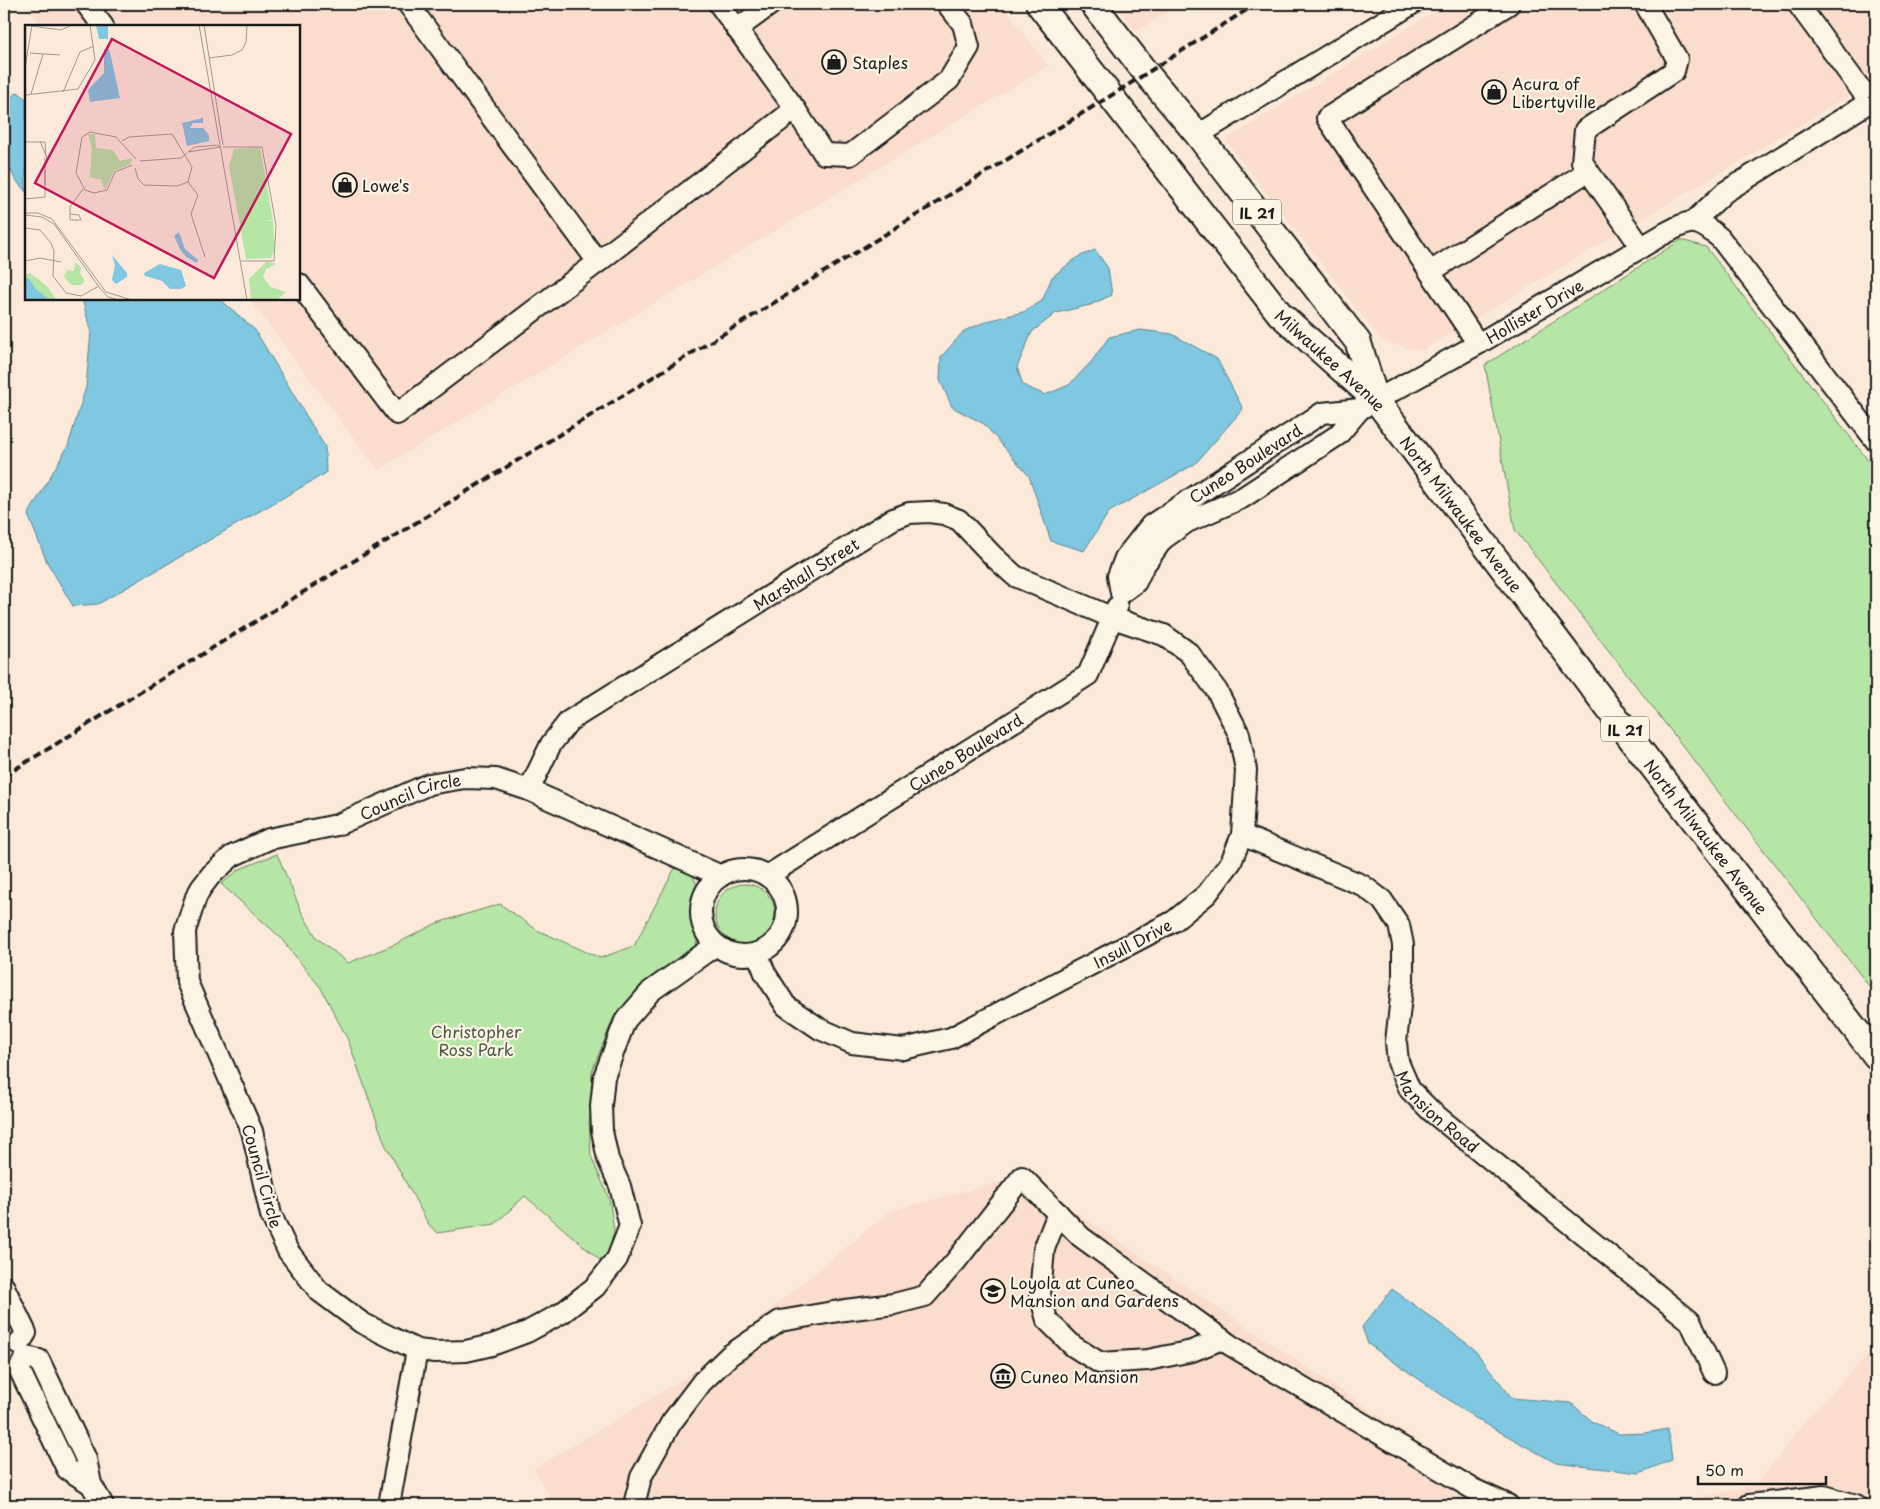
<svg xmlns="http://www.w3.org/2000/svg" width="1880" height="1509" font-family="'Playpen Sans',sans-serif">
  <rect width="100%" height="100%" fill="#fbeada"/>
  <filter id="ink" filterUnits="userSpaceOnUse"><feTurbulence type="fractalNoise" baseFrequency=".02" numOctaves="2"/><feDisplacementMap in="SourceGraphic" scale="10" xChannelSelector="R" yChannelSelector="G"/><feConvolveMatrix kernelMatrix="1 2 1 2 8 2 1 2 1" color-interpolation-filters="sRGB"/></filter>
  <g filter="url(#ink)">
    <g fill="#faddcd">
      <path d="M 25,4 L 1002,4 L 1048,66 L 378,470 L 249,299 L 299,299 L 299,26 L 42,26 Z"/>
      <path d="M 1115,4 L 1180,4 L 1136,32 Z"/>
      <path d="M 1447,4 L 1876,4 L 1876,80 L 1421,351 L 1382,341 L 1225,140 Z"/>
      <path d="M 1022,1176 L 1499,1496 L 1572,1505 L 554,1505 L 534,1469 L 696,1371 L 890,1211 Z"/>
      <path d="M 1876,1346 L 1876,1505 L 1650,1505 L 1701,1497 L 1757,1485 L 1808,1417 Z"/>
    </g>
    <g fill="#b6e6a5" stroke="#698160">
      <path d="M 1681,240 L 1706,247 L 1876,471 L 1876,995 L 1515,530 L 1485,365 Z"/>
      <path d="M 277,854 L 302,913 L 317,938 L 348,963 L 396,944 L 437,923 L 500,904 L 537,930 L 600,958 L 634,946 L 677,864 L 693,876 L 702,897 L 699,912 L 699,930 L 696,945 L 638,989 L 613,1019 L 592,1071 L 593,1105 L 589,1122 L 591,1156 L 609,1198 L 614,1230 L 609,1251 L 601,1261 L 525,1196 L 495,1224 L 438,1233 L 429,1225 L 385,1144 L 348,1040 L 321,988 L 279,936 L 221,884 L 240,869 Z"/>
      <circle cx="745" cy="914" r="30"/>
    </g>
    <g fill="#80c7e1" stroke="#588392">
      <path d="M 18,92 L 26,99 L 26,192 L 15,179 L 4,158 L 4,102 Z"/>
      <path d="M 1095,250 L 1108,268 L 1112,295 L 1090,305 L 1056,313 L 1032,332 L 1017,367 L 1023,385 L 1045,395 L 1069,385 L 1092,361 L 1109,337 L 1140,330 L 1172,334 L 1217,359 L 1243,409 L 1195,464 L 1109,512 L 1084,551 L 1051,541 L 1029,476 L 984,424 L 952,407 L 940,380 L 941,357 L 964,331 L 987,321 L 1023,312 L 1042,301 L 1052,277 L 1078,257 Z"/>
      <path d="M 82,299 L 220,299 L 255,330 L 325,447 L 326,473 L 98,604 L 73,606 L 47,562 L 28,515 L 68,446 L 86,387 L 91,331 Z"/>
      <path d="M 1392,1289 L 1473,1348 L 1512,1398 L 1571,1403 L 1593,1422 L 1619,1434 L 1645,1433 L 1668,1429 L 1672,1460 L 1639,1473 L 1556,1463 L 1475,1418 L 1368,1344 L 1362,1327 Z"/>
    </g>
    <g fill="none" stroke-linecap="round" stroke-linejoin="round">
      <g stroke="#1c1c1c" stroke-width="24">
        <g id="minor">
          <path d="M 86,4 L 103,26"/>
          <path d="M 408,4 L 598,262 L 795,109 L 719,4"/>
          <path d="M 1798,4 L 1870,102"/>
          <path d="M 737,29 L 771,4"/>
          <path d="M 795,109 L 824,154 L 850,155 L 949,80 L 969,47 L 963,24 L 947,4"/>
          <path d="M 1198,135 L 1412,4"/>
          <path d="M 1693,222 L 1725,192 L 1876,98"/>
          <path d="M 1641,247 L 1582,162 L 1585,130 L 1674,71 L 1677,59 L 1645,4"/>
          <path d="M 1430,272 L 1588,171"/>
          <path d="M 299,284 L 397,414 L 598,262"/>
          <path d="M 1478,344 L 1327,118 L 1509,4"/>
          <path id="s1" d="M 1360,409 L 1478,344 L 1662,235 C 1690,220 1694,216 1720,238 L 1876,441"/>
          <path d="M 1360,409 L 1338,435 L 1242,498 L 1187,522 L 1163,539 L 1143,567 L 1136,582 L 1121,593 L 1118,576 L 1125,558 L 1151,525 L 1322,413 Z"/>
          <path id="s2" d="M 529,790 L 551,744 L 569,721 L 893,519 L 909,513 L 929,512 L 944,514 L 959,520 L 993,556 L 1015,576 L 1113,618 L 1164,635 L 1189,653 L 1217,691 L 1239,734 L 1246,770 L 1242,835 L 1231,862 L 1207,894 L 1174,921 L 951,1038 L 903,1049 L 852,1043 L 820,1029 L 786,1006 L 765,973 L 757,953"/>
          <path id="s3" d="M 1242,835 L 1362,885 L 1382,900 L 1399,925 L 1403,945 L 1403,979 L 1396,1042 L 1398,1062 L 1410,1090 L 1432,1112 L 1690,1321 L 1714,1373"/>
          <circle cx="744" cy="912" r="43"/>
          <path id="s4" d="M 767,876 L 1088,675 L 1117,607"/>
          <path id="s5" d="M 716,945 L 651,991 L 625,1021 L 604,1077 L 601,1106 L 602,1131 L 608,1159 L 620,1186 L 630,1226 L 617,1259 L 595,1287 L 562,1313 L 527,1332 L 492,1345 L 466,1351 L 435,1352 L 417,1350 L 362,1323 L 319,1291 L 288,1251 L 271,1215 L 252,1131 L 187,982 L 185,931 L 196,897 L 201,888 L 211,875 L 232,856 L 269,839 L 337,825 L 429,784 L 465,778 L 496,779 L 529,790 L 721,876"/>
          <path d="M 1058,1213 L 1044,1249 L 1040,1295 L 1047,1320 L 1073,1346 L 1100,1363 L 1148,1360 L 1192,1351 L 1222,1339"/>
          <path d="M 4,1287 L 26,1333 L 19,1344"/>
          <path d="M 26,1357 L 39,1360 L 86,1459 L 91,1484 L 103,1505"/>
          <path d="M 26,1357 L 19,1369 L 67,1469 L 91,1484"/>
          <path d="M 389,1505 L 417,1350"/>
          <path d="M 634,1505 L 641,1477 L 671,1423 L 702,1382 L 730,1355 L 780,1321 L 845,1310 L 894,1304 L 925,1296 L 956,1261 L 1022,1177 L 1081,1237 L 1230,1345 L 1473,1489 L 1508,1505"/>
          <path d="M 1749,1505 L 1824,1496 L 1856,1505"/>
        </g>
      </g>
      <g stroke="#1c1c1c" stroke-width="29">
        <g id="major">
          <path id="s6" d="M 1039,4 L 1280,314 L 1376,400 L 1636,745 L 1876,1056"/>
          <path d="M 1093,4 L 1146,73 L 1198,135 L 1358,342 L 1376,400"/>
        </g>
      </g>
      <use href="#minor" stroke="#fcf5e5" stroke-width="20"/>
      <use href="#major" stroke="#fcf5e5" stroke-width="25"/>
      <path stroke="#1c1c1c" stroke-width="4" stroke-dasharray="8 4" stroke-linecap="butt" d="M 4,776 L 1112,95 L 1256,4"/>
    </g>
  </g>
  <defs>
    <g id="shop-ring" transform="scale(1.25)"><circle r="9.5" fill="#fcf5e5" stroke="#1c1c1c" stroke-width="1.5"/><path d="M-5-2.5h2.3a2.7 3.5 0 0 1 5.4 0H5L5.5 6h-11ZM-1.5-2.5h3a1.5 2.3 0 0 0-3 0Z" fill="#1c1c1c"/></g>
    <g id="university-ring" transform="scale(1.25)"><circle r="9.5" fill="#fcf5e5" stroke="#1c1c1c" stroke-width="1.5"/><path d="M0-5L7-2L0 1L-7-2ZM-4 1L0 2.5L4 1V4Q0 6-4 4Z" fill="#1c1c1c"/></g>
    <g id="museum-ring" transform="scale(1.25)"><circle r="9.5" fill="#fcf5e5" stroke="#1c1c1c" stroke-width="1.5"/><path d="M0-6L6-3V-2H-6V-3ZM-5-1h2V3h-2ZM-1-1h2V3h-2ZM3-1h2V3H3ZM-6 4H6V6H-6Z" fill="#1c1c1c"/></g>
  </defs>
  <g fill-rule="evenodd">
    <use href="#shop-ring" x="834" y="62"/>
    <use href="#shop-ring" x="1494" y="92"/>
    <use href="#shop-ring" x="345" y="185"/>
    <use href="#university-ring" x="993" y="1291"/>
    <use href="#museum-ring" x="1003" y="1376"/>
  </g>
  <g text-anchor="middle" dominant-baseline="central" stroke-width="4.5" stroke-linejoin="round" paint-order="stroke">
    <g fill="#fcf5e5" stroke="#5f5d58" stroke-width="1">
      <rect x="1233" y="199.5" width="48" height="25" rx="4"/>
      <rect x="1601" y="716.5" width="48" height="25" rx="4"/>
    </g>
    <g font-size="15" font-weight="bold" fill="#1c1c1c">
      <text x="1257" y="212">IL 21</text>
      <text x="1625" y="729">IL 21</text>
    </g>
    <g font-size="16" fill="#1c1c1c" stroke="#fcf5e5" text-anchor="start">
      <text x="852" y="62">Staples</text>
      <text x="1512" y="83">Acura of<tspan x="1512" dy="18">Libertyville</tspan></text>
      <text x="362" y="185">Lowe's</text>
      <text x="1010" y="1282">Loyola at Cuneo<tspan x="1010" dy="18">Mansion and Gardens</tspan></text>
      <text x="1020" y="1376">Cuneo Mansion</text>
    </g>
    <g font-size="16" fill="#1c1c1c" stroke="#fcf5e5">
      <text stroke="none"><textPath href="#s1" startOffset="200">Hollister Drive</textPath></text>
      <text stroke="none"><textPath href="#s6" startOffset="461">Milwaukee Avenue</textPath></text>
      <text transform="translate(1245 463) rotate(-33)">Cuneo Boulevard</text>
      <text stroke="none"><textPath href="#s6" startOffset="664">North Milwaukee Avenue</textPath></text>
      <text stroke="none"><textPath href="#s2" startOffset="359">Marshall Street</textPath></text>
      <text stroke="none"><textPath href="#s4" startOffset="234">Cuneo Boulevard</textPath></text>
      <text stroke="none"><textPath href="#s5" startOffset="1384">Council Circle</textPath></text>
      <text stroke="none"><textPath href="#s6" startOffset="1069">North Milwaukee Avenue</textPath></text>
      <text transform="translate(1132 943) rotate(-28)">Insull Drive</text>
      <text stroke="none"><textPath href="#s3" startOffset="388">Mansion Road</textPath></text>
      <text transform="translate(263 1176) rotate(74)">Council Circle</text>
    </g>
    <g font-size="16" fill="#4a5945" stroke="#fcf5e5">
      <text x="476" y="1031">Christopher<tspan x="476" dy="18">Ross Park</tspan></text>
    </g>
  </g>
  <g transform="translate(25 25)">
    <rect width="275" height="275" fill="#fbeada"/>
    <path d="M 63,109 L 70,109 L 71,123 L 88,125 L 95,136 L 108,133 L 105,139 L 89,146 L 80,165 L 76,155 L 65,152 L 67,124 ZM 235,122 L 248,195 L 238,195 L 248,196 L 250,224 L 246,233 L 221,234 L 204,141 L 209,124 ZM 242,236 L 251,239 L 241,244 L 238,252 L 246,262 L 261,267 L 252,275 L 226,275 L 224,254 ZM 50,237 L 56,242 L 55,248 L 60,256 L 56,260 L 46,260 L 39,252 L 42,245 L 49,246 ZM 5,248 L 22,261 L 31,275 L 0,275 L 0,250 Z" fill="#b6e6a5"/>
    <path d="M 71,0 L 83,0 L 83,14 L 74,14 ZM 79,24 L 84,24 L 86,32 L 95,73 L 65,77 L 63,65 L 79,48 ZM 178,93 L 178,98 L 168,98 L 165,103 L 178,103 L 184,110 L 184,116 L 162,121 L 157,98 ZM 154,207 L 160,224 L 173,235 L 172,238 L 161,232 L 155,224 L 149,211 ZM 87,230 L 102,248 L 102,252 L 91,259 L 87,255 L 90,240 ZM 135,239 L 156,245 L 161,261 L 156,264 L 145,264 L 137,256 L 120,251 L 119,248 ZM 3,253 L 11,264 L 24,275 L 0,275 L 0,254 Z" fill="#80c7e1"/>
    <path fill="none" stroke="#a2988e" stroke-width="1" d="M 174,0 L 222,275M 179,0 L 198,120M 6,1 L 36,5 L 47,0M 5,28 L 35,30M 184,33 L 207,30 L 217,25 L 221,17 L 222,0M 0,43 L 7,0M 38,67 L 55,27 L 69,21M 6,69 L 18,29M 0,70 L 53,64 L 70,35 L 65,0M 15,116 L 22,133 L 20,143M 97,116 L 104,112 L 147,109 L 167,142 L 163,157 L 152,161 L 119,160 L 113,154 L 110,143M 0,117 L 20,117 L 21,132M 192,120 L 195,122 L 163,127 L 170,122 ZM 198,122 L 237,122 L 251,200 L 249,236 L 216,236M 20,133 L 20,160M 115,136 L 156,133 L 162,128M 107,140 L 90,147 L 82,165 L 69,168 L 60,165 L 51,148 L 57,112 L 65,107 L 91,112 L 111,134M 163,157 L 173,170 L 166,189 L 180,232M 0,174 L 20,172 L 20,145M 0,188 L 13,188 L 27,194 L 81,267 L 107,275M 45,189 L 54,190 L 56,195 L 45,195 L 45,182 L 58,164M 0,190 L 17,192 L 29,199 L 74,262 L 83,272 L 94,275M 0,203 L 15,205 L 26,218 L 29,226 L 28,251 L 41,268 L 56,271 L 74,261M 0,236 L 15,233 L 36,237"/>
    <path fill="#c2185b" fill-opacity="0.15" stroke="#c2185b" stroke-width="2.5" d="M 87,14 L 266,109 L 189,253 L 10,158 Z"/>
    <rect width="275" height="275" fill="none" stroke="#1c1c1c" stroke-width="2.5"/>
  </g>
  <rect width="1880" height="1509" fill="none" stroke="#fcf5e5" stroke-width="20"/>
  <rect x="10" y="10" width="1860" height="1489" fill="none" stroke="#1c1c1c" stroke-width="2" filter="url(#ink)"/>
  <path d="M1698 1476v8h128v-8" fill="none" stroke="#1c1c1c" stroke-width="2.5"/>
  <text x="1705" y="1476" font-size="15" fill="#1c1c1c" stroke="#fcf5e5" stroke-width="4" paint-order="stroke">50 m</text>
</svg>
